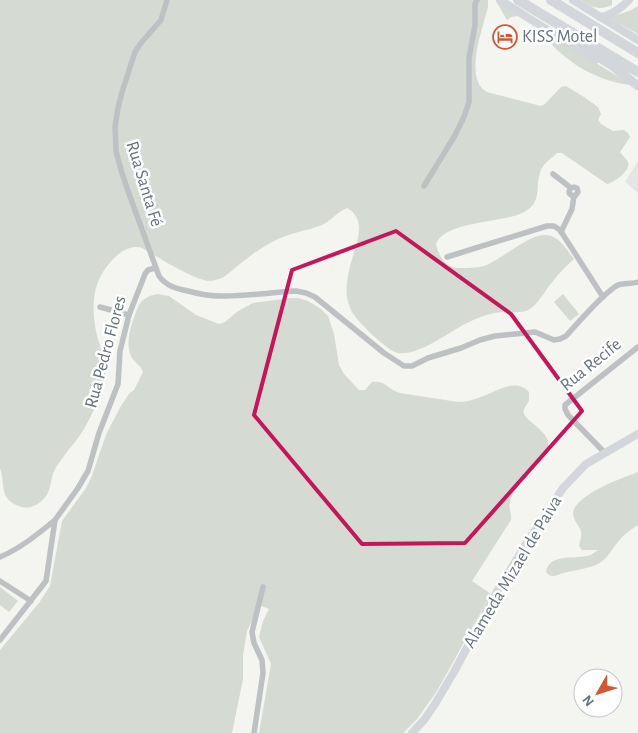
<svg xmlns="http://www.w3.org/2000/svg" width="638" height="733" font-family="'Alegreya Sans',sans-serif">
  <rect width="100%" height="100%" fill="#f4f4f0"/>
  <path fill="#e4e5e4" d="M 638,161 L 638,193 L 625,182 Z"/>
  <g fill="#d5dad2">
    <path d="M 0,0 L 488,0 L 488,7 C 483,28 463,79 487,92 L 541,106 L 545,104 L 561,87 L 566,86 L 584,97 L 598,107 L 601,114 L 598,120 L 601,124 L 613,131 L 624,130 L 628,133 L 630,137 L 620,152 C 622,155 626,158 628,162 C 631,171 614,182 607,184 L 562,153 L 557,153 C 552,158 544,162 541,170 C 534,187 544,203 522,213 C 501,223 444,221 436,244 C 439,257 446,269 461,268 C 468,268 476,268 484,266 C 501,260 529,234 545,235 C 559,235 566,249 574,259 C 566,266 559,273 553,281 C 546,289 537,306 528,310 C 520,314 510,311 502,312 C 490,313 479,317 469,322 C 451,330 412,362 393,351 C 382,345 359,323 352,312 C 350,308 348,302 347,298 C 346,290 347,279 349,271 C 352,252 371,221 347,208 C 337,212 331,221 322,225 C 306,231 289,233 274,241 C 256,250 240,264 224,277 C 219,279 214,281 209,281 C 194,280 156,256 142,248 C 123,242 104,267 98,282 C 91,299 93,322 98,339 C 101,351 107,363 105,376 C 103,393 88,425 78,438 C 71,447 63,456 57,466 C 52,473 52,479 50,487 C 47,500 32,512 19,506 C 13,504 7,500 5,494 C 2,486 3,476 0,468 Z"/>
    <path d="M 581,0 L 612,0 L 612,5 C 599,11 591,7 581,0 Z"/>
    <path d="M 496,1 L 518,16 L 511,17 L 507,20 Z"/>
    <path d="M 638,6 L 638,34 L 609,18 C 620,13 628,13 638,6 Z"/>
    <path d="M 540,29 L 632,85 C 596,82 559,59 540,29 Z"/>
    <path d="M 157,294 L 169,296 L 196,315 L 219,324 L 225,322 L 238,311 L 253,303 L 291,298 L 298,298 L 308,301 L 321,309 L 328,316 L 334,334 L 339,365 L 344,374 L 359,390 L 365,390 L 372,382 C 386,380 388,390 400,393 L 458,402 C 466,402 473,400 481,397 C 496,392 515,377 529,392 C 529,395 529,397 529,400 C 528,405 522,408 524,414 C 527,422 552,433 548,447 C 547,452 542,456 539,460 C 531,469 513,490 510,501 C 508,508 512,514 511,520 L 472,581 L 491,594 L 437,691 L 417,719 L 403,733 L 259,733 L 271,664 L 259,637 L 263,621 L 269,609 L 259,605 L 247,631 L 243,655 L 243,679 L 232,733 L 0,733 L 0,650 L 39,603 L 50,586 L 62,521 L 86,488 L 91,478 L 106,435 L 111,425 L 121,406 L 129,394 L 134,390 L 143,372 C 141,365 134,363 131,356 C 124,341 133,319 139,305 C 143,298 149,296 157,294 Z"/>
    <path d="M 563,294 L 579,314 L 570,321 L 554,302 Z"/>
    <path d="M 638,472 L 638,525 C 630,530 622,536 617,543 C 611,551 607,559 598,564 C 587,569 575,570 563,573 C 556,575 551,579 546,572 C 549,552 578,560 591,555 C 592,554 597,551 598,550 L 582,550 L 579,546 C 580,541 582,536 581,531 C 579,525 573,520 573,513 C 575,495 622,478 638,472 Z"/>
    <path d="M 0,587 L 18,601 L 9,612 L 0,605 Z"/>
  </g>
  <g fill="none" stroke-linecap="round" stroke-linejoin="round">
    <g stroke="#bdc1c4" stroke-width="5.5">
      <path d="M 167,0 L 161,20 L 141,43 L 135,52 L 122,92 L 118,108 L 115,127 L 116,151 L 121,170 L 128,191 L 159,276 C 166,286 177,289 188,291 C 199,294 209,296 219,296 C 243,297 272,292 296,291 L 306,293 L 315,297 L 384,353 L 404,366 L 412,366 L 428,358 L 461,348 L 480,340 L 495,336 L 535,332 L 554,340 L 560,339 L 566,336 C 578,323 604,292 618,285 C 624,283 632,284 638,282"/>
      <path d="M 553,174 L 571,188 L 574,187 L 577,188 L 578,192 L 575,196 L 571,195 C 568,193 569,190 571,188"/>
      <path d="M 424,186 L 454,137 L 464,117 L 469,102 L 469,58 L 475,25 L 475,4 L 477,0"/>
      <path d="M 561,232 L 572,209 L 574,196"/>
      <path d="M 447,257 L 547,226 L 554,226 L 560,230 L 603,297"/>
      <path d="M 100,307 L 129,315"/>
      <path d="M 605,453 L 568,415 L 565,409 L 565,405 L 638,347"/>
      <path d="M 0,557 C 21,548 38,534 55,520"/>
      <path d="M 0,581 L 31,601"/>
      <path d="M 0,640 L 46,581 L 55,520 L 78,488 L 88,471 L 99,433 L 118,384 L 120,351 L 129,315 L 145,274 L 148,270 L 155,268"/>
      <path d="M 254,733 L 263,673 L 262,660 L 254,643 L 252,632 L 263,587"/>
    </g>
    <g stroke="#d3d7db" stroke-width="8">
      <path d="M 500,0 L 595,60"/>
      <path d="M 573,0 L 638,40"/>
      <path d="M 600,17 C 611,16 621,8 629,0"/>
      <path d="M 412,733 L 424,720 L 435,704 L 454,672 L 499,588 L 526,544 L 563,488 L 586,464 L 638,434"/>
    </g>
    <path stroke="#d3d7db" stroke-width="9" d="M 630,80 L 638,86"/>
    <g stroke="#d3d7db" stroke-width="10">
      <path d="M 518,0 L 638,72"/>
      <path d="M 551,0 L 638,53"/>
      <path d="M 577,42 L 591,52 L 612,65 L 630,80"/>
    </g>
  </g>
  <path fill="none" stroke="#c2185b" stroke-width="4" stroke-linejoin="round" d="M 396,231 L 511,314 L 582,411 L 465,543 L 362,544 L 254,415 L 292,270 Z"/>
  <defs>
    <g id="hotel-ring" transform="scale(1.25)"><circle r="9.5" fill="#fff" stroke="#d05834" stroke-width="1.5"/><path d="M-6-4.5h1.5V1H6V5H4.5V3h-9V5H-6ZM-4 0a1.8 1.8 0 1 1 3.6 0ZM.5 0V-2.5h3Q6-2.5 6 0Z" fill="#d05834"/></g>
  </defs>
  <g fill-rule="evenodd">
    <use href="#hotel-ring" x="505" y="37"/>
  </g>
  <g text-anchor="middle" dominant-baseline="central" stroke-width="5" stroke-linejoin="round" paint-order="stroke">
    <g font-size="18" fill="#66737e" stroke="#fff" text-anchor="start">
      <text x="522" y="37">KISS Motel</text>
    </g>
    <g font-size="18" fill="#66737e" stroke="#fff">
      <text transform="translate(144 184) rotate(73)">Rua Santa Fé</text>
      <text transform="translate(106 352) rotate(-75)">Rua Pedro Flores</text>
      <text transform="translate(591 365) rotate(-39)">Rua Recife</text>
      <text transform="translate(513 572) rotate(-59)">Alameda Mizael de Paiva</text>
    </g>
  </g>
  <g transform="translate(598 693) rotate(231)"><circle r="24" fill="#ffffff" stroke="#c2c7cb"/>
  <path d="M0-4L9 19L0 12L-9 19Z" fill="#d05834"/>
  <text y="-8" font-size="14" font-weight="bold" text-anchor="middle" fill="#66737e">N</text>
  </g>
</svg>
